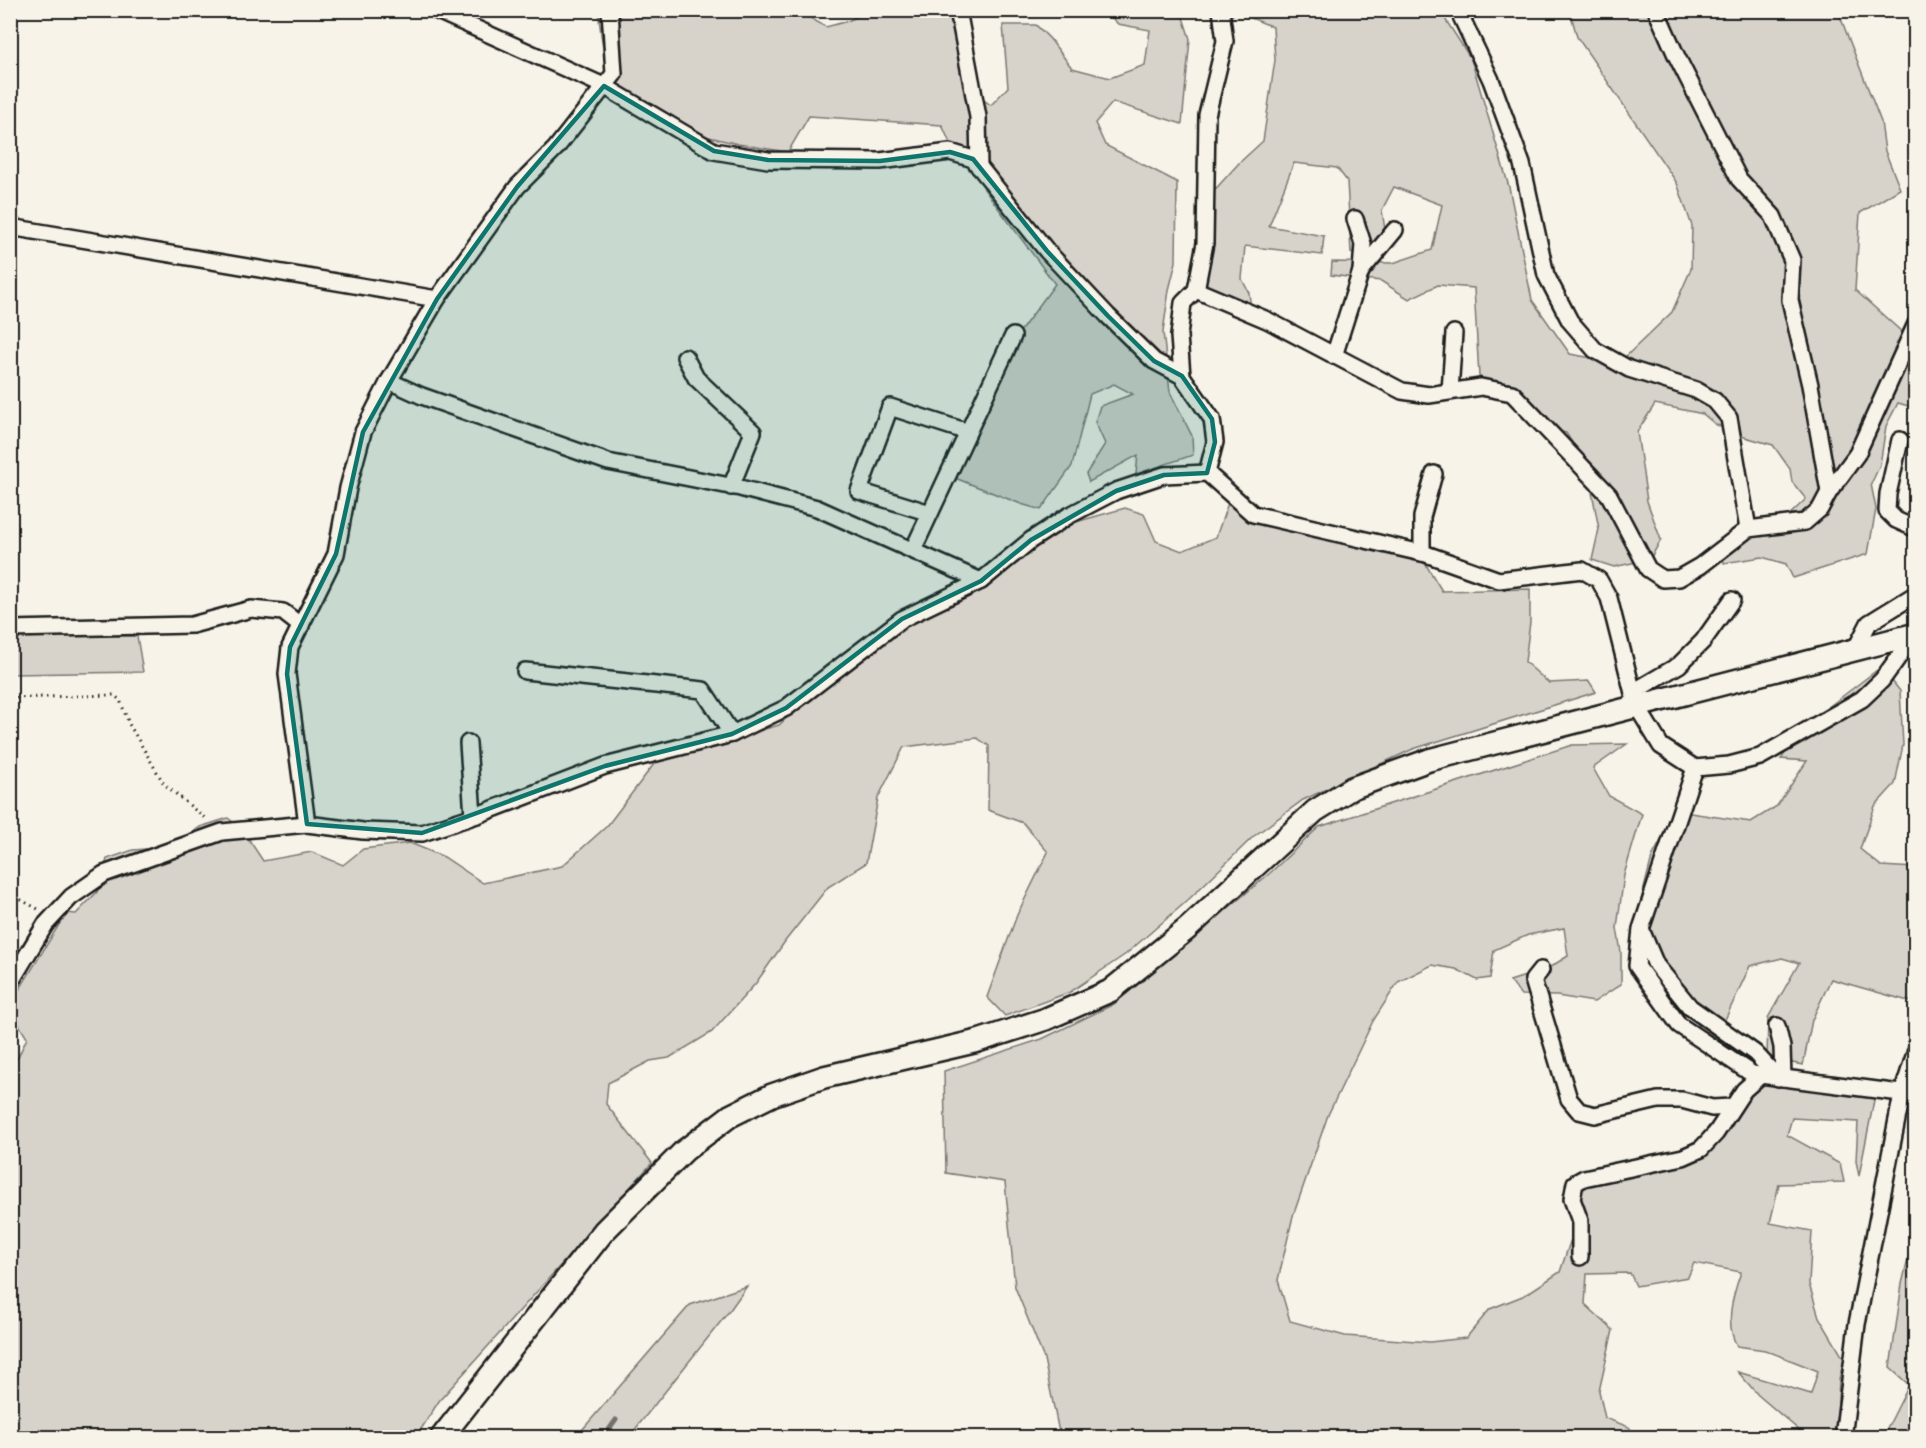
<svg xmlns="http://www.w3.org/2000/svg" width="1926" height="1448" font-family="Mynerve,sans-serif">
  <rect width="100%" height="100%" fill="#f7f3e8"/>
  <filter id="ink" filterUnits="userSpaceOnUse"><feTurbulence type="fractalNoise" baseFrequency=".0167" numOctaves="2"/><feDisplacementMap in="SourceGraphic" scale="12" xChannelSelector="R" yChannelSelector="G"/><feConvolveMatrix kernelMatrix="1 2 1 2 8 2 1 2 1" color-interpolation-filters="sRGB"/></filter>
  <g filter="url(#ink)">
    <g fill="#d7d3cb" stroke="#7a7874" stroke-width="1.5">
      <path d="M 598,11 L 798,11 L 826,27 L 848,21 L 868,11 L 903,11 L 951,18 L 966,88 L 991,105 L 1008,87 L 1003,25 L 1036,25 L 1050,39 L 1072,68 L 1110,78 L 1145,65 L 1150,30 L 1118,24 L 1105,11 L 1181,11 L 1190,39 L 1182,124 L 1113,102 L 1095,123 L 1105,145 L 1177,182 L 1176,262 L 1169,290 L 1163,332 L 1170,392 L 1192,436 L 1193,455 L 1136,474 L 1138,455 L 1089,482 L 1086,474 L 1105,444 L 1095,422 L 1100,406 L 1133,394 L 1114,384 L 1090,394 L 1072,466 L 1041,510 L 1021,504 L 945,474 L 1019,333 L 1055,284 L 984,189 L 979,154 L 950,143 L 942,125 L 809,116 L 788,152 L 738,144 L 685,131 L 607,79 Z"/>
      <path d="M 1211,11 L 1440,11 L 1471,59 L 1509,187 L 1532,300 L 1570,354 L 1619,363 L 1672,312 L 1691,269 L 1692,226 L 1677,183 L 1577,37 L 1570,11 L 1838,11 L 1881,122 L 1885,151 L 1900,189 L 1860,213 L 1855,290 L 1902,332 L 1915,305 L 1915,408 L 1898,403 L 1886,426 L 1880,465 L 1871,484 L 1876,509 L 1868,554 L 1793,578 L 1786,564 L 1762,557 L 1724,563 L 1722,554 L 1783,521 L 1806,499 L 1792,482 L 1790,469 L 1773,445 L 1738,435 L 1715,424 L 1703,414 L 1655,404 L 1637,432 L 1647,501 L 1661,540 L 1650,559 L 1614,567 L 1592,560 L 1599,529 L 1587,466 L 1566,433 L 1542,427 L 1509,397 L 1479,376 L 1474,288 L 1438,285 L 1409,299 L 1381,281 L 1331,275 L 1332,262 L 1393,263 L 1432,250 L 1442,205 L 1394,187 L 1382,210 L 1388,250 L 1351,253 L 1347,181 L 1337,168 L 1294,163 L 1269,226 L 1324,236 L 1322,255 L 1245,246 L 1242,279 L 1249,293 L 1251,310 L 1217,295 L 1194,275 L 1201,205 L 1239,163 L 1263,141 L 1275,60 L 1273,27 L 1237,12 L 1221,23 Z"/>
      <path d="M 1228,503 L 1417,550 L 1442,591 L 1530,589 L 1530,622 L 1525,662 L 1549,683 L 1589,681 L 1596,692 L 1413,749 L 1303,800 L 1254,836 L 1187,901 L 1126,954 L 1070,992 L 1005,1016 L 987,997 L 1017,915 L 1048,852 L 1023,823 L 988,810 L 989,746 L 977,738 L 904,747 L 878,798 L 866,863 L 828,887 L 786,940 L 756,983 L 712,1032 L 669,1058 L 650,1061 L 608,1083 L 606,1104 L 652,1163 L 439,1401 L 416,1437 L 11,1438 L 10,1067 L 17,1059 L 27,1038 L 13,1015 L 18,992 L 66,913 L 76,914 L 97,892 L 107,859 L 133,850 L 173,847 L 200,827 L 228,818 L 242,829 L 263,861 L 312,852 L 343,865 L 363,849 L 410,843 L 444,857 L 483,883 L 562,866 L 607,826 L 657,760 L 779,725 L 891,619 L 960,600 L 987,584 L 1055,528 L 1125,508 L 1144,514 L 1156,541 L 1182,551 L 1216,537 Z"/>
      <path d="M 26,634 L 137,636 L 143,672 L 11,674 L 11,636 Z"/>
      <path d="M 1881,667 L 1900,691 L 1903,745 L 1895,784 L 1875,806 L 1860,849 L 1881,866 L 1915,868 L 1915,1003 L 1831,979 L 1812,1020 L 1803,1065 L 1767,1058 L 1768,1018 L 1799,963 L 1782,958 L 1750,966 L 1723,1024 L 1702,1011 L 1637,941 L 1639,908 L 1652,857 L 1677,811 L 1751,822 L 1777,806 L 1807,761 L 1781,759 L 1806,724 Z"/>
      <path d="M 1627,744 L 1593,768 L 1609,796 L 1642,814 L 1624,875 L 1617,928 L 1621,952 L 1621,984 L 1594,1002 L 1557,996 L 1521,995 L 1510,981 L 1547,969 L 1568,956 L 1564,928 L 1528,935 L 1494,950 L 1490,978 L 1477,980 L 1456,969 L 1432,965 L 1398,982 L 1373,1021 L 1328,1115 L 1293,1216 L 1278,1280 L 1290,1321 L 1345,1336 L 1430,1342 L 1466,1338 L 1490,1309 L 1525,1295 L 1560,1272 L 1574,1230 L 1576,1186 L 1649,1169 L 1697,1140 L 1732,1100 L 1769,1078 L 1875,1095 L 1859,1176 L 1856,1161 L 1858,1122 L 1792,1118 L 1787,1135 L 1840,1164 L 1844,1182 L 1779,1184 L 1770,1223 L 1812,1231 L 1809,1284 L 1819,1317 L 1844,1359 L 1839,1380 L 1836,1437 L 1807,1437 L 1758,1395 L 1738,1372 L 1811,1394 L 1818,1371 L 1765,1350 L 1737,1346 C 1724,1323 1733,1295 1741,1272 L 1694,1263 L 1688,1277 L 1636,1286 L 1630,1273 L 1587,1274 L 1585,1304 L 1613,1330 L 1599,1391 L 1605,1418 L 1629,1427 L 1636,1437 L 1060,1437 L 1044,1359 L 1015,1287 L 1005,1182 L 946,1173 L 944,1071 L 1042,1039 L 1114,1004 L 1270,873 L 1319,827 L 1572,745 Z"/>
      <path d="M 1915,1230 L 1915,1437 L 1883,1437 L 1909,1385 L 1890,1368 L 1902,1284 Z"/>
      <path d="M 747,1286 L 730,1310 L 629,1437 L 576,1437 L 690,1305 Z"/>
    </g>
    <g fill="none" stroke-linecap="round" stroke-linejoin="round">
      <path stroke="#72716c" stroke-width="5" d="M 603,1438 L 616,1420"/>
      <g stroke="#1c1c1c" stroke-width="20">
        <g id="street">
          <path d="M 435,10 L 604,86 L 714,151 L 768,160 L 880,161 L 950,152 L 973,159 L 1047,251 L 1108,316 L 1154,361 L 1182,376 L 1212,419 L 1215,442 L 1207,473"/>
          <path d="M 958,10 L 978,117 L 979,167"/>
          <path d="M 1458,10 L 1491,80 L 1522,164 L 1546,275 L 1570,321 L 1595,350 L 1629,369 L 1696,390 L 1715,401 L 1729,418 L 1748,529"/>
          <path d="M 1656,10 L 1676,55 L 1739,179 L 1773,216 L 1792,260 L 1790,300 L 1810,385 L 1829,492"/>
          <path d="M 10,227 L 437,299"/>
          <path d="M 1361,271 L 1395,230"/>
          <path d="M 1196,290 L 1267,320 L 1402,391 L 1429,395 L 1481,387 L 1512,393 L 1609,495 L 1648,569 L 1663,579 L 1679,578 L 1700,566 L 1748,529 L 1805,522 L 1820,509 L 1829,492 L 1857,454 L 1916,324"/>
          <path d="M 1334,356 L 1361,271 L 1363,244 L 1355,219"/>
          <path d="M 685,357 L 696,378 L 753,432 L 731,487"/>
          <path d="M 1182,376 L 1179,336 L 1183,303 L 1196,290 L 1205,243 L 1207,115 L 1225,41 L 1221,10"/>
          <path d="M 389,381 L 422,396 L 608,462 L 740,488 L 817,508 L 981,581"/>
          <path d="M 1450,391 L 1454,333"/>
          <path d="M 1900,440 L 1888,494 L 1887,511 L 1896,520 L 1916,529"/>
          <path d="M 930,513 L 859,491 L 890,407 L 968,432"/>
          <path d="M 913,550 L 1013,336"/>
          <path d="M 1422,553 L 1422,517 L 1434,474"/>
          <path d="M 10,629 L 192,625 L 251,609 L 283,612 L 301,626"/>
          <path d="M 1856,648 L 1869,623 L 1916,594"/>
          <path d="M 525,671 L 703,690 L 732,734"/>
          <path d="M 1633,692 L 1679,665 L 1703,641 L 1732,600"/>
          <path d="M 468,743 L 473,816"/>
          <path d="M 1695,768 L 1729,765 L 1760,757 L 1862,699 L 1882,680 L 1915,634"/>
          <path d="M 307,824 L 287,674 L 290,647 L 336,554 L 348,488 L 363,432 L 389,381 L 437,299 L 517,187 L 556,148 L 614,74 L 610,10"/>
          <path d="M 1642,932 L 1656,965 L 1690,1007 L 1755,1053 L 1778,1078"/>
          <path d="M 1541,970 L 1533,980 L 1534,983 L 1569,1099 L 1579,1111 L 1595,1115 L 1658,1100 L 1682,1100 L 1712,1108 L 1731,1107"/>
          <path d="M 10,983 L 45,925 L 71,897 L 104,874 L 222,832 L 307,824 L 363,831 L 422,833 L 480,814 L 605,766 L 732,734 L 786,708 L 902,619 L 981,581 L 1031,540 L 1068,516 L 1116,491 L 1164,475 L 1207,473 L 1253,514 L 1426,554 L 1499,580 L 1582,570 L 1599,580 L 1609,598 L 1636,705 L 1661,746 L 1695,768 L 1641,929 L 1637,966 L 1679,1025 L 1752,1074 L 1916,1095"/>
          <path d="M 1777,1026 L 1782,1047 L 1783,1078"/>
          <path d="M 1580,1257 L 1580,1221 L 1572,1199 L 1575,1183 L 1584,1178 L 1683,1157 L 1701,1149 L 1716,1133 L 1744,1090 L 1761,1075"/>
          <path d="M 1843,1438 L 1857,1324 L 1902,1094 L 1916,1050"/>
        </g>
      </g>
      <g stroke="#1c1c1c" stroke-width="26">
        <path id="secondary" d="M 441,1438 L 604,1231 L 684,1151 L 730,1116 L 772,1095 L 824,1077 L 978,1041 L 1046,1019 L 1110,991 L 1187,929 L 1315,811 L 1352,788 L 1429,760 L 1916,634"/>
      </g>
      <g stroke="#1c1c1c" stroke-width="3" stroke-dasharray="1.5 4.5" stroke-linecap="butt">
        <path d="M 10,698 L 114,695 L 120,700 L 129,724 L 164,784 L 207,820"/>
        <path d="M 10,894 L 38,909"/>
      </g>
      <use href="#street" stroke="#f7f3e8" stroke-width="15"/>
      <use href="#secondary" stroke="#f7f3e8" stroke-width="21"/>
    </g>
  </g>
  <path fill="#0f766e" fill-opacity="0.2" stroke="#0f766e" stroke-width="4.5" stroke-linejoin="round" d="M 604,86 L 714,151 L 768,160 L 880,161 L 950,152 L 973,159 L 1047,251 L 1108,316 L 1154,361 L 1182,376 L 1212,419 L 1215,442 L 1207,473 L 1164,475 L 1116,491 L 1031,540 L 981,581 L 902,619 L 786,708 L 732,734 L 605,766 L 422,833 L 307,824 L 287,674 L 290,647 L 336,554 L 363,432 L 437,299 L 517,187 Z"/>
  <rect width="1926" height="1448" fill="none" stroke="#f7f3e8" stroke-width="36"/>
  <rect x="18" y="18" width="1890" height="1412" fill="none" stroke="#1c1c1c" stroke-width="2" filter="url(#ink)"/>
</svg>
